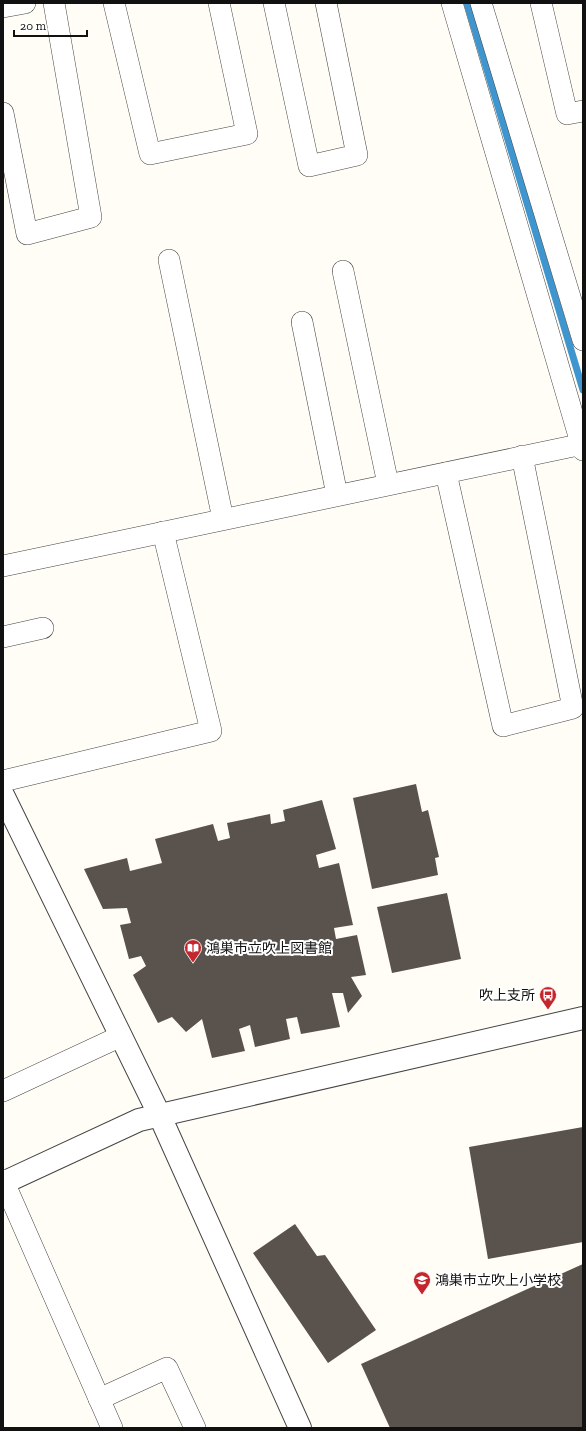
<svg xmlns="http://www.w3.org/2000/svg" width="586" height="1431" font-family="'Zilla Slab','Noto Sans JP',serif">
  <rect width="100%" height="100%" fill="#fffdf5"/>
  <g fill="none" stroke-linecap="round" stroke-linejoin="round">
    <path stroke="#3f96cf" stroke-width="7" d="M 467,3 L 583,390"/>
  </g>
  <g fill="#5a524d">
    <path d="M 416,784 L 422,812 L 428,810 L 439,857 L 435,858 L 438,875 L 372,889 L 353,798 Z"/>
    <path d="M 322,800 L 336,849 L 316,855 L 319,868 L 339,863 L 353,925 L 334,928 L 336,939 L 357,935 L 366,975 L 351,977 L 362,996 L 348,1013 L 343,993 L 332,993 L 340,1027 L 301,1034 L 297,1017 L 286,1019 L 290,1039 L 255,1047 L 250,1025 L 239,1029 L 245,1051 L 212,1058 L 202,1019 L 186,1032 L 172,1017 L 158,1023 L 133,975 L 146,966 L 141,956 L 129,959 L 120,925 L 131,923 L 127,908 L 103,909 L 84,869 L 127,858 L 130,871 L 162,863 L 155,839 L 213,824 L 218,841 L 230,838 L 227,823 L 270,814 L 271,824 L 285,821 L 283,810 Z"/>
    <path d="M 447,893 L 461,959 L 392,973 L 377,907 Z"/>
    <path d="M 583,1127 L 583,1242 L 488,1259 L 469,1147 Z"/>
    <path d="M 295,1224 L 317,1256 L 325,1255 L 376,1330 L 328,1363 L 253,1253 Z"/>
    <path d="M 583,1264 L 583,1428 L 390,1428 L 361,1364 Z"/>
  </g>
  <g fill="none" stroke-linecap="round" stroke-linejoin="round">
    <g stroke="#444" stroke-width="22">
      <g id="minor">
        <path d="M 114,3 L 150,154 L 247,134 L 219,3"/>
        <path d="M 274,3 L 309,166 L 357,155 L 326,3"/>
        <path d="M 452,3 L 583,450"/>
        <path d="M 481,3 L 583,340"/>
        <path d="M 541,3 L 567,114 L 583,111"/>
        <path d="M 3,7 L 25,3"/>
        <path d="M 3,113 L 27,234 L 91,217 L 54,3"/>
        <path d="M 169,260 L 223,519"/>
        <path d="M 343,271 L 388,484"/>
        <path d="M 302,322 L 337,495"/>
        <path d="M 446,473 L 503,726 L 573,708 L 522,456"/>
        <path d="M 3,566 L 583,444"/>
        <path d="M 3,637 L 43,628"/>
        <path d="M 3,781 L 211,731 L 163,532"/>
        <path d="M 3,1091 L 121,1036"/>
        <path d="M 3,1180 L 112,1428"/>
        <path d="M 99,1399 L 167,1368 L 195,1428"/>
      </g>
    </g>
    <g stroke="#444" stroke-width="24">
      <g id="tertiary">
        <path d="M 3,795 L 159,1114 L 300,1428"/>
        <path d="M 3,1183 L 139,1120 L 583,1018"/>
      </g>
    </g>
    <use href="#minor" stroke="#fff" stroke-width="21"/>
    <use href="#tertiary" stroke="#fff" stroke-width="22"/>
  </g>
  <defs>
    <g id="library-pin" transform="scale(0.9)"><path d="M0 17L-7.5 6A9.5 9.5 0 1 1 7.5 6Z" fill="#c4262e" stroke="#fff"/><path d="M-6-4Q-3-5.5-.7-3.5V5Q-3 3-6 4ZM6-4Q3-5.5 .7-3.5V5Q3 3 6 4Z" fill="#fff"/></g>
    <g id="bus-pin" transform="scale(0.9)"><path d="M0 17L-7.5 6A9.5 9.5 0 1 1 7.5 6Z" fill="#c4262e" stroke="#fff"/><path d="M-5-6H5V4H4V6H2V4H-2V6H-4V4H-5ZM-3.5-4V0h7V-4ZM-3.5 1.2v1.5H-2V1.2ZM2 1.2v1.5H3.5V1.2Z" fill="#fff"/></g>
    <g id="school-pin" transform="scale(0.9)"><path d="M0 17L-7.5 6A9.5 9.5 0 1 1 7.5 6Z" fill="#c4262e" stroke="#fff"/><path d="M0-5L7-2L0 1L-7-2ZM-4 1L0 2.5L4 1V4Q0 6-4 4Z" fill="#fff"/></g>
  </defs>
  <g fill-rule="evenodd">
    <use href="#library-pin" x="193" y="948"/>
    <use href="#bus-pin" x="548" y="995"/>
    <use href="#school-pin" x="422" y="1280"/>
  </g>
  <g text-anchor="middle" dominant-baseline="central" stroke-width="4" stroke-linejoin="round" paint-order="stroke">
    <g font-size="14" fill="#111" stroke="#fff" text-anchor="start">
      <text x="206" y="948">鴻巣市立吹上図書館</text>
      <text x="535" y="995" text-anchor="end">吹上支所</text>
      <text x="435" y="1280">鴻巣市立吹上小学校</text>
    </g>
  </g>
  <rect width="586" height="1431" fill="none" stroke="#111111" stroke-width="8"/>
  <path d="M14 30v6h73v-6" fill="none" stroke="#111111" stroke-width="2"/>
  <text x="20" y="30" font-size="12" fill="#111111" stroke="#ffffff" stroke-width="3" paint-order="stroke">20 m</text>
</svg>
